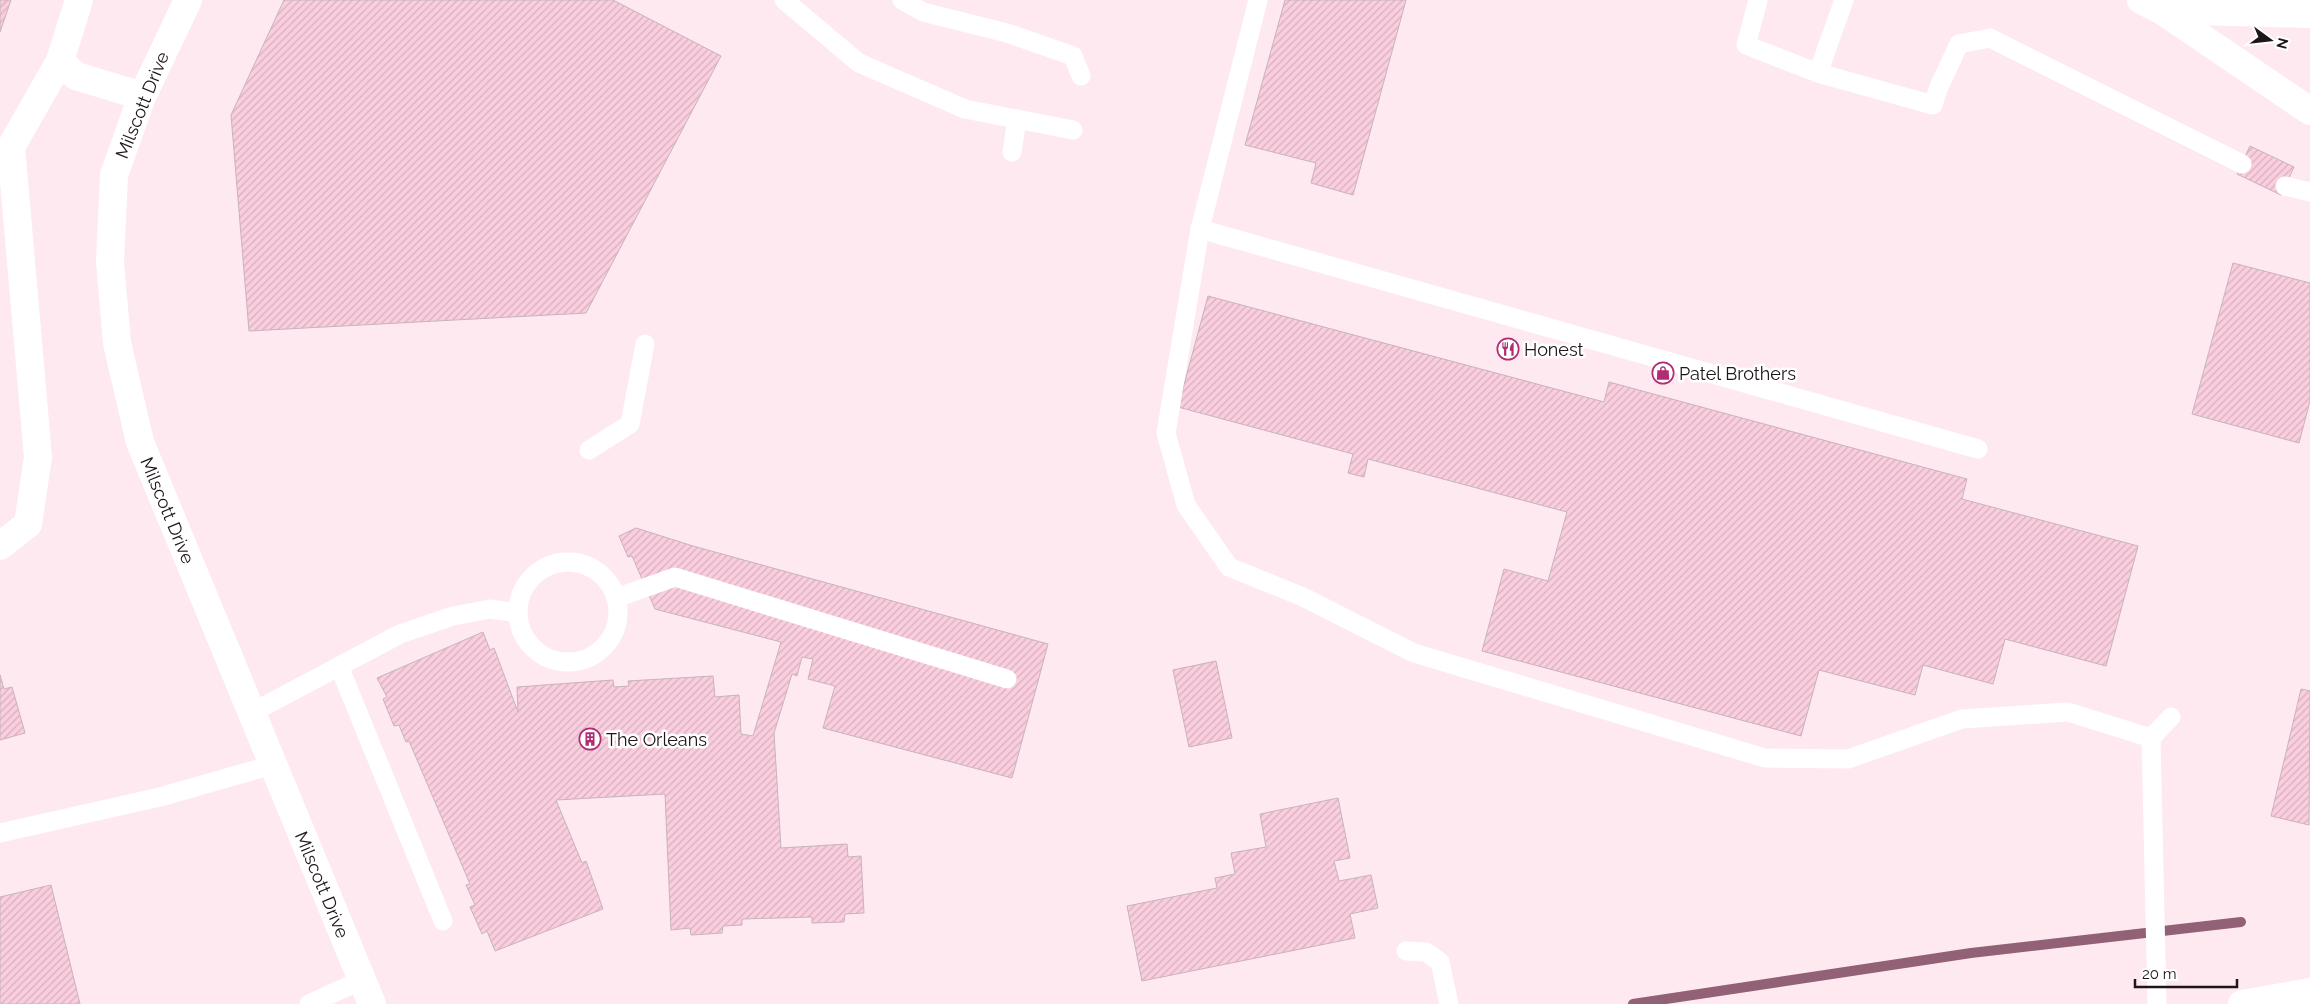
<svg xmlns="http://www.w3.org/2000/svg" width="2310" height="1004" font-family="Raleway,sans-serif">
  <defs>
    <pattern id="building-hatch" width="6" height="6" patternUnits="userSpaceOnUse" patternTransform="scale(1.25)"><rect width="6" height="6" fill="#facedf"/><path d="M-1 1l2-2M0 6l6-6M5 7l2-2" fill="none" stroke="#d6b0bf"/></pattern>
  </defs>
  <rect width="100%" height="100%" fill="#ffe9f1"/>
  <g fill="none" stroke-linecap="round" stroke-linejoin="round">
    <path stroke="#936176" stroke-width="10" d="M 1633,1004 L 1971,953 L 2241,922"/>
  </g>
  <g fill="url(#building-hatch)" stroke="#c8b3bb">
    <path d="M 0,0 L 11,0 L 0,32 Z"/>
    <path d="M 284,0 L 613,0 L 721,56 L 586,313 L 249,331 L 231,115 Z"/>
    <path d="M 1285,0 L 1406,0 L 1353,195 L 1311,183 L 1316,163 L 1245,145 Z"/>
    <path d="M 2250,146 L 2294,167 L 2281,195 L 2237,174 Z"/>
    <path d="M 2233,263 L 2310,283 L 2310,401 L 2299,443 L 2192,414 Z"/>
    <path d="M 1208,296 L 1604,402 L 1609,382 L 1967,479 L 1962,499 L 2138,546 L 2106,666 L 2005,639 L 1993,684 L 1923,665 L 1915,695 L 1819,670 L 1801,736 L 1482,651 L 1504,569 L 1548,581 L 1567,512 L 1368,459 L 1364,477 L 1348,473 L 1353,454 L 1178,407 Z"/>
    <path d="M 636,528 L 693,546 L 1048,644 L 1012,778 L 823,728 L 835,686 L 808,679 L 813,659 L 802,657 L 797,676 L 792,674 L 774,733 L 781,848 L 847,844 L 848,857 L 861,856 L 864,913 L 845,914 L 844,922 L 812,923 L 812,917 L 742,919 L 742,925 L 723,926 L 722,933 L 691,935 L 690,928 L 671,930 L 665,794 L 556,800 L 582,863 L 586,861 L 603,909 L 495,951 L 487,931 L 482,934 L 470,907 L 475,905 L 466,885 L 470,884 L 409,741 L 406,742 L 399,725 L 394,726 L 383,699 L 387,697 L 377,678 L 483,632 L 490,650 L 494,648 L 518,712 L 517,687 L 613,680 L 614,687 L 629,686 L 628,681 L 713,676 L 715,697 L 739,695 L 741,734 L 753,736 L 781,642 L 655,609 L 632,556 L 628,557 L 619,536 Z"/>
    <path d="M 1216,661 L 1232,738 L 1189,747 L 1173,670 Z"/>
    <path d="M 0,675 L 4,689 L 12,687 L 25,733 L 0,740 Z"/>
    <path d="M 2301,689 L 2310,691 L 2309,825 L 2271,816 Z"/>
    <path d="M 1338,798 L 1350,858 L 1334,861 L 1339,881 L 1371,875 L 1378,908 L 1350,914 L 1355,938 L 1142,981 L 1127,906 L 1217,888 L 1215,878 L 1235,874 L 1231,853 L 1266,847 L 1260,814 Z"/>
    <path d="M 51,885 L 80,1004 L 0,1004 L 0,897 Z"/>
  </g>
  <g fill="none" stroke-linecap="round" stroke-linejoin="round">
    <g stroke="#fff" stroke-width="19">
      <path d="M 784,0 L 859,63 L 965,109 L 1073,130"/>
      <path d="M 902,0 L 923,12 L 1007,33 L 1073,56 L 1081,76"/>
      <path d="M 1258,0 L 1200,229 L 1166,433 L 1186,505 L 1229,567 L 1303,597 L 1414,653 L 1765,758 L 1848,759 L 1962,719 L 2068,712 L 2151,738"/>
      <path d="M 1758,0 L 1746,45 L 1818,73"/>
      <path d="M 1844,0 L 1818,73 L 1933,105 L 1938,89 L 1959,44 L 1990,38 L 2242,164"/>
      <path d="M 1012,152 L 1017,119"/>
      <path d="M 2285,186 L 2310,192"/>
      <path d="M 1200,229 L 1978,449"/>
      <path d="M 589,450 L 630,424 L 645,344"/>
      <circle cx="568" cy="612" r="50"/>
      <path d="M 616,598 L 675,577 L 1007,679"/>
      <path d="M 339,666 L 443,921"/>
      <path d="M 251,713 L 400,634 L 453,616 L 490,609 L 518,613"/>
      <path d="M 0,833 L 160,797 L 272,765"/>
      <path d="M 1406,951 L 1426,952 L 1440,962 L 1449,1004"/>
      <path d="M 309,1004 L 362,980"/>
      <path d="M 2157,1004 L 2151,738 L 2171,717"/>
    </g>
    <g stroke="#fff" stroke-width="28">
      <path d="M 79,0 L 60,61 L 76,76 L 142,96"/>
      <path id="s1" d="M 188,0 L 141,99 L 114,175 L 110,262 L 117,343 L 140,442 L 372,1004"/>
      <path d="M 0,546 L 28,524 L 38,457 L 11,147 L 60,61"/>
    </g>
    <g stroke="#fff" stroke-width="28">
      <path d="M 2141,0 L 2161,10 L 2310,111"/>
      <path d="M 2161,10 L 2310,14"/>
      <path d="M 2242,1004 L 2310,992"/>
    </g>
  </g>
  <defs>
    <g id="restaurant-ring" transform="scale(1.125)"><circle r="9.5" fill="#fff" stroke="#b12c72" stroke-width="1.5"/><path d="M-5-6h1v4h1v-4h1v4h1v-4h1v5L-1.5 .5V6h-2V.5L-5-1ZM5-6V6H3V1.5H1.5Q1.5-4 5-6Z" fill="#b12c72"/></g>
    <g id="shop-ring" transform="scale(1.125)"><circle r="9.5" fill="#fff" stroke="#b12c72" stroke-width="1.5"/><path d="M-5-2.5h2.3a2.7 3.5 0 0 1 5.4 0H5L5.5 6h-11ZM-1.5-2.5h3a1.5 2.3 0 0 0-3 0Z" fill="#b12c72"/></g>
    <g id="building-ring" transform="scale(1.125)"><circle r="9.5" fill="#fff" stroke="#b12c72" stroke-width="1.5"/><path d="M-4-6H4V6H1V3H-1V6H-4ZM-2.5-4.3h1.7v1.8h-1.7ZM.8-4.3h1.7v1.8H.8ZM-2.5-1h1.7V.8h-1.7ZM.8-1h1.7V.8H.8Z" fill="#b12c72"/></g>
  </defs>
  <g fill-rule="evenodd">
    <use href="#restaurant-ring" x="1508" y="349"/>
    <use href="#shop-ring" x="1663" y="373"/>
    <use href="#building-ring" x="590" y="739"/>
  </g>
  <g text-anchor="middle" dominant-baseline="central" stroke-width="5" stroke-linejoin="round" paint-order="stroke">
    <g font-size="18" fill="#1d1518" stroke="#fff">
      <text transform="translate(142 105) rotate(-68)">Milscott Drive</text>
      <text stroke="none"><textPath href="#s1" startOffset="534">Milscott Drive</textPath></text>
      <text stroke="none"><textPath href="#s1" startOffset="939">Milscott Drive</textPath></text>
    </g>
    <g font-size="18" fill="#1d1518" stroke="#fff" text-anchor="start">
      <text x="1524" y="349">Honest</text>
      <text x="1679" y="373">Patel Brothers</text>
      <text x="606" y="739">The Orleans</text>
    </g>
  </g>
  <g transform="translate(2270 40) rotate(105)" stroke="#ffffff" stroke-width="4" paint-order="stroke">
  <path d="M0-4L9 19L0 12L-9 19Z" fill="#1d1518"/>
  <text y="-8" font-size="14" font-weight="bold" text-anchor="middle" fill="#1d1518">N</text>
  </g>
  <path d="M2135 979v8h102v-8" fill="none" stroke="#1d1518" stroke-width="2.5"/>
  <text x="2142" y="979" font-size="15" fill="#1d1518" stroke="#ffffff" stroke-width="4" paint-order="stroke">20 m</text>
</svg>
